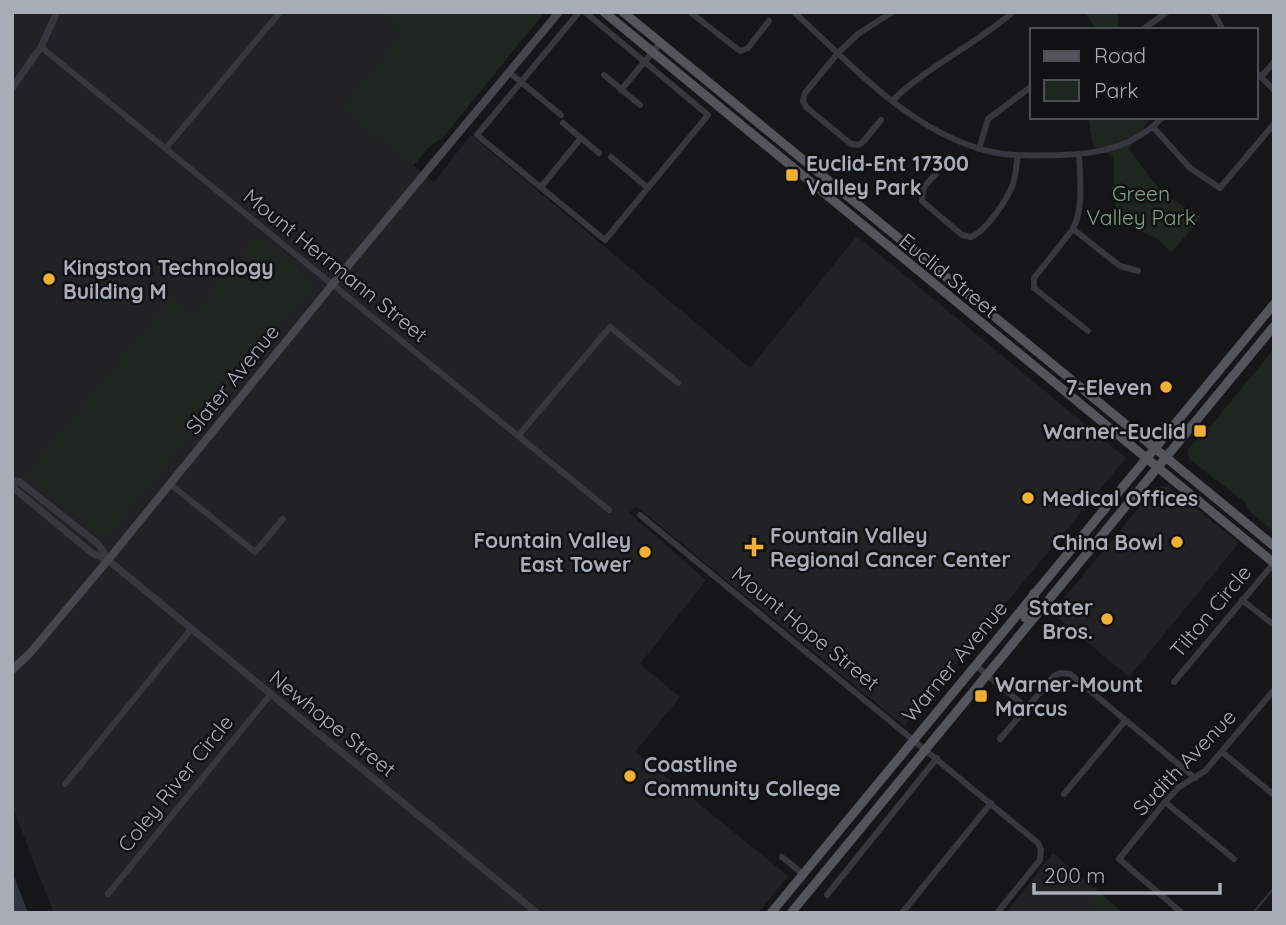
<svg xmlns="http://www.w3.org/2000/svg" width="1286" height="925" font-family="Quicksand,sans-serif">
  <rect width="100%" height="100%" fill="#161618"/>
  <g fill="#222225">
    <path d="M 12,12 L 378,12 L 398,29 L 400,38 L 342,108 L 434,182 L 471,135 L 750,368 L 857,236 L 1126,458 L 904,726 L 636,506 L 629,513 L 706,580 L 640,664 L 680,697 L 635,752 L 788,876 L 758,913 L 54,913 L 12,806 Z"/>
    <path d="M 1168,486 L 1239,543 L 1129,677 L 1052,613 L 1156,487 Z"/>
    <path d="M 1053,853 L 1124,913 L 1006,913 Z"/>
  </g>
  <g fill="#1e261f">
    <path d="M 378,12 L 545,12 L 441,140 L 440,139 L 428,148 L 413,166 L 342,108 L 399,38 L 398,29 Z"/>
    <path d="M 1085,12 L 1117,12 L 1119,30 L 1092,30 L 1093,25 Z"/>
    <path d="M 1088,117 L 1146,117 L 1149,120 L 1129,149 L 1163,194 L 1201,217 L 1172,252 L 1156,238 L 1116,221 L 1113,157 L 1093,145 Z"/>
    <path d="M 258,237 L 309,279 L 310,290 L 109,534 L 99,535 L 26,475 L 172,298 L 193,315 Z"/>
    <path d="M 1274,349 L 1274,532 L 1248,510 L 1246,503 L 1189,459 L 1187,450 L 1213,423 Z"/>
    <path d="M 1100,893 L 1122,913 L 1083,913 Z"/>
  </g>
  <path fill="#2c353c" d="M 12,871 L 28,913 L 12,913 Z"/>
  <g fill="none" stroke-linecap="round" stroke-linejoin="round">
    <path stroke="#2c353c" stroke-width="2" d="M 1253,913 L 1274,888"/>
    <g stroke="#37383d" stroke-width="6">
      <path d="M 579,12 L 477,135 L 605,240 L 708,115 L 585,12"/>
      <path d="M 690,12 L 740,51 L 748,48 L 769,21"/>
      <path d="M 794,12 C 854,67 915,137 997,153 C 1019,157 1040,155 1061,155 C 1101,154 1135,146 1163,117"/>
      <path d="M 1213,12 L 1223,30"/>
      <path d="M 1142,30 L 1167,12"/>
      <path d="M 41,47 L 609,510"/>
      <path d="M 1256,72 L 1274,90"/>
      <path d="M 510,73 L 561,115"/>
      <path d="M 604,75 L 640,105"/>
      <path d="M 1261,77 L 1274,62"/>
      <path d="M 621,90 L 660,43"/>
      <path d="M 893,100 C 928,66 975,45 1013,12"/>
      <path d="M 881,120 L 863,142 L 858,145 L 851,144 L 806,107 L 803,101 L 805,93 L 838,53 L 858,34 L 892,12"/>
      <path d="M 563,123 L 599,153"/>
      <path d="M 1153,127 L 1190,168 L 1220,188 L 1274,124"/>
      <path d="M 166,148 L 280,12"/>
      <path d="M 979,149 L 988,119 L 1032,86"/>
      <path d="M 1079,154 C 1080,179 1084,206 1073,229 L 1034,278 L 1034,288 L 1088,331"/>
      <path d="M 611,157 L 648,188"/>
      <path d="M 936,174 C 927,183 921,188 922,201 L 962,235 L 971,237 C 986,231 1007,200 1013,184 C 1016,175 1016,165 1018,156"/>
      <path d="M 541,187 L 581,138"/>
      <path d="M 1073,229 L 1120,266 L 1138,271"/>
      <path d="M 518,436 L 610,327 L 678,383"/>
      <path d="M 170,484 L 255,552 L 283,519"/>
      <path d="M 640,515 L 1038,843 L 1041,849 L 1040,860 L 997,913"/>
      <path d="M 1242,600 L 1274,625"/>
      <path d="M 975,665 L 1027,708"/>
      <path d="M 1174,682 L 1274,563"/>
      <path d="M 1000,739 L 1054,676 L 1060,673 L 1070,674 L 1195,778"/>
      <path d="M 1222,752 L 1274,795"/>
      <path d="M 65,784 L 191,629"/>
      <path d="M 1064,794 L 1125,721"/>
      <path d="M 1165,802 L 1234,859"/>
      <path d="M 782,857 L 803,874"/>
      <path d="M 108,894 L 270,695"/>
      <path d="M 827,895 L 937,758"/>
      <path d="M 902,913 L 991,803"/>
      <path d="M 1182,913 L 1119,859 L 1165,802 L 1179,787 L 1205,771 L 1274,690"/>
    </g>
    <g stroke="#37383d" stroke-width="7">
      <path d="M 12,88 L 41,47 L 57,12"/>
      <path d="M 12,480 L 20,482 L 98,544 L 108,559"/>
      <path d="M 12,484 L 16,490 L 92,553 L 108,560 L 537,913"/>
    </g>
    <path stroke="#45474d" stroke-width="8" d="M 12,670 L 30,653 L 108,560 L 332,285 L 559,12"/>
    <g stroke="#53555c" stroke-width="9">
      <path d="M 604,12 L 1274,563"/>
      <path d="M 623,12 L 1274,546"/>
      <path d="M 1025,618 L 1035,605 L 1034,593"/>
      <path d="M 771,913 L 1274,304"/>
      <path d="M 791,913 L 1274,326"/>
    </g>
  </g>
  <g fill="#f2b134" stroke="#111113" stroke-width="2.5">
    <rect x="785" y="168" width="14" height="14" rx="3.5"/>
    <circle cx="49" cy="279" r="7"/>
    <circle cx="1166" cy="387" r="7"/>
    <rect x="1193" y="424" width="14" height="14" rx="3.5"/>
    <circle cx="1028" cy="498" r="7"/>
    <circle cx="1177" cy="542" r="7"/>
    <path d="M750.5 536.5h7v7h7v7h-7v7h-7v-7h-7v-7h7z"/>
    <circle cx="645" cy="552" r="7"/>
    <circle cx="1107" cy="619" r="7"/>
    <rect x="974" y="689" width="14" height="14" rx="3.5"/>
    <circle cx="630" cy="776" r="7"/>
  </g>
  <g text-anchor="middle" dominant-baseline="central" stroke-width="5" stroke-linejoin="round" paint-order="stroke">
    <g font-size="21" font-weight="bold" fill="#a8adb8" stroke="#111113" text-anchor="start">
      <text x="806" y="163">Euclid-Ent 17300<tspan x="806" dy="24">Valley Park</tspan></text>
      <text x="63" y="267">Kingston Technology<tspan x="63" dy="24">Building M</tspan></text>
      <text x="1152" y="387" text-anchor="end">7-Eleven</text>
      <text x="1186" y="431" text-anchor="end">Warner-Euclid</text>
      <text x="1042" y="498">Medical Offices</text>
      <text x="770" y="535">Fountain Valley<tspan x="770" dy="24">Regional Cancer Center</tspan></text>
      <text x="631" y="540" text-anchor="end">Fountain Valley<tspan x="631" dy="24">East Tower</tspan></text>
      <text x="1163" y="542" text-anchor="end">China Bowl</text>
      <text x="1093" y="607" text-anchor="end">Stater<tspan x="1093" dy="24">Bros.</tspan></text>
      <text x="995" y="684">Warner-Mount<tspan x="995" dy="24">Marcus</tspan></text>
      <text x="644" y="764">Coastline<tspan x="644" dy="24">Community College</tspan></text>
    </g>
    <g font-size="21" fill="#7fa381" stroke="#111113">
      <text x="1141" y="193">Green<tspan x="1141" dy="24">Valley Park</tspan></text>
    </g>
    <g font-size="21" fill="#a8adb8" stroke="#111113">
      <text transform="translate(336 265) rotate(39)">Mount Herrmann Street</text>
      <text transform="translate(949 275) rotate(39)">Euclid Street</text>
      <text transform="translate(232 379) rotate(-51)">Slater Avenue</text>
      <text transform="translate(1210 611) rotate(-50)">Tilton Circle</text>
      <text transform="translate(806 628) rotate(39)">Mount Hope Street</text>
      <text transform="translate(954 661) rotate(-50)">Warner Avenue</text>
      <text transform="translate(333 723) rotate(39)">Newhope Street</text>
      <text transform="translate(1184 762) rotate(-46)">Sudith Avenue</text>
      <text transform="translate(175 783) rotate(-51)">Coley River Circle</text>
    </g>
  </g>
  <rect width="1286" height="925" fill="none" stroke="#a8adb8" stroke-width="28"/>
  <rect x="1030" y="28" width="228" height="91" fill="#111113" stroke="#4d4f55" stroke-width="2"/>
  <rect x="1044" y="51" width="35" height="10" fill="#53555c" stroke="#4d4f55" stroke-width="2"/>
  <text x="1094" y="63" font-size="21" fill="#a8adb8">Road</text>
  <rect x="1044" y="80" width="35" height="21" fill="#1e261f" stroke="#4d4f55" stroke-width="2"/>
  <text x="1094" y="98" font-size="21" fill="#a8adb8">Park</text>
  <path d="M1034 883v10h186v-10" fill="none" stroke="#a8adb8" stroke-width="3.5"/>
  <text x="1044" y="883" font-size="21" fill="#a8adb8" stroke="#111113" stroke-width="5" paint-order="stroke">200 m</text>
</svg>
